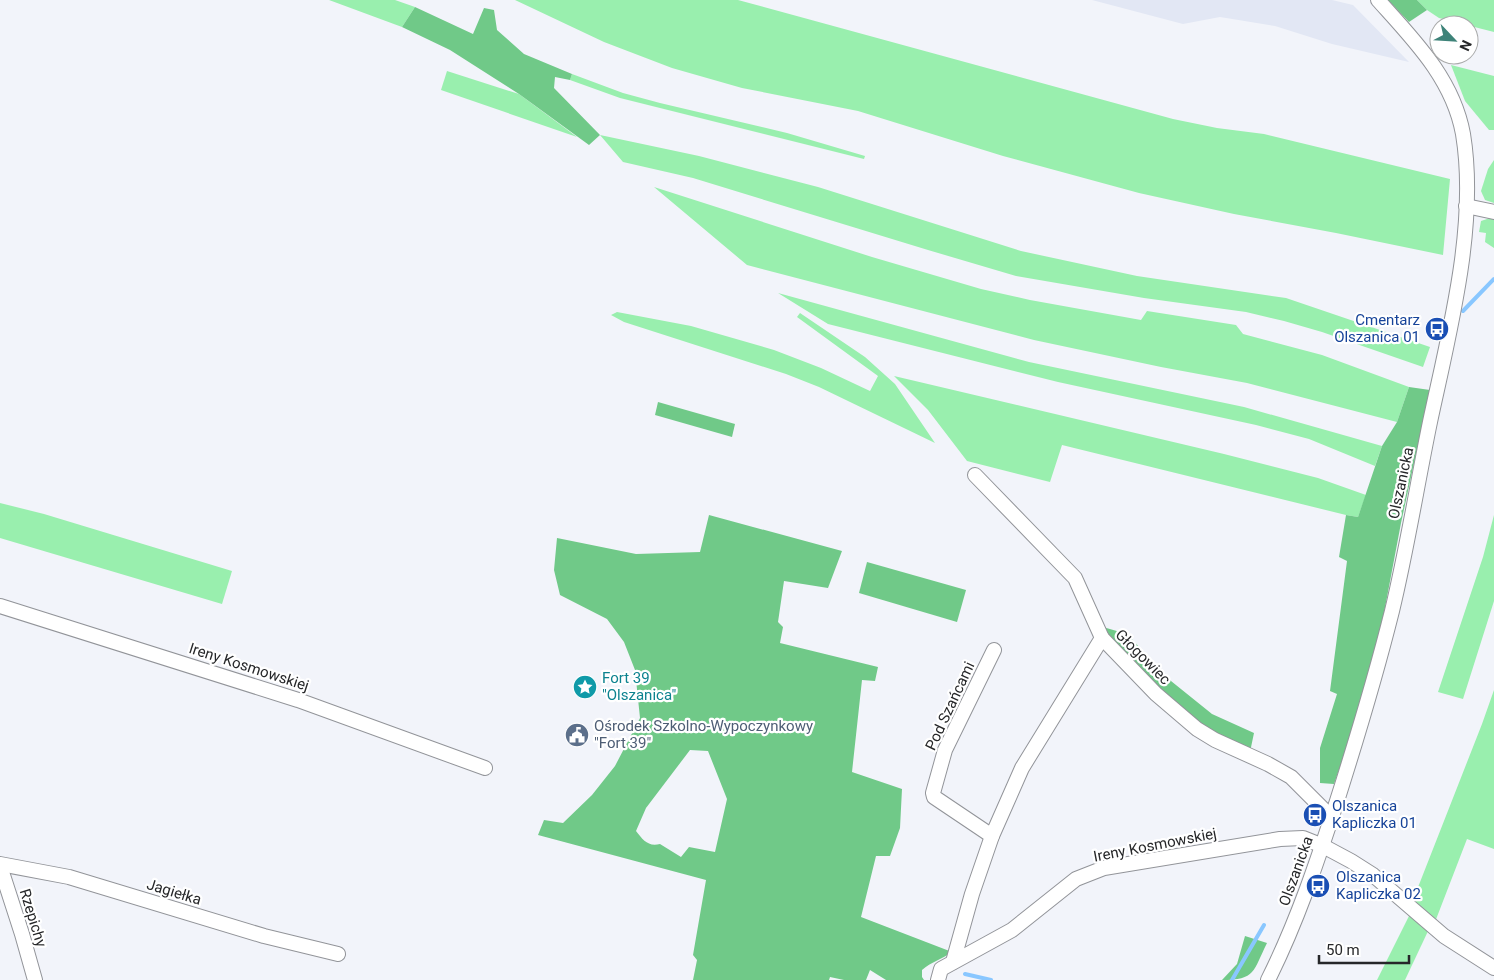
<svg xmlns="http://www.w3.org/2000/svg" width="1494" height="980" font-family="Roboto,sans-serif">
  <rect width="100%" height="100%" fill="#f2f4fa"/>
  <path fill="#e2e7f4" d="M 1092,0 L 1332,0 L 1353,5 L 1409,62 L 1332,44 L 1275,26 L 1220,17 L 1183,24 Z"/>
  <g fill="#99efae">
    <path d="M 329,0 L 395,0 L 415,7 L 402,27 Z"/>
    <path d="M 515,0 L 738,0 L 1173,119 L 1217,128 L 1264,134 L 1450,179 L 1443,255 L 1336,233 L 1234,214 L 1139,193 L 1003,156 L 858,111 L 742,88 L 672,68 L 604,42 Z"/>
    <path d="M 1417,0 L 1494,0 L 1494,32 L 1439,18 L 1427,10 Z"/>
    <path d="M 1451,65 L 1494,76 L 1494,130 L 1489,130 L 1465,101 Z"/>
    <path d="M 447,71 L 519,94 L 577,137 L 441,90 Z"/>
    <path d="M 572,74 L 623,93 L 660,103 L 787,133 L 865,156 L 864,159 L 620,98 L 570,80 Z"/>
    <path d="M 600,135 L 699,156 L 818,187 L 1021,251 L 1137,276 L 1286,298 L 1430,347 L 1423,367 L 1322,332 L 1284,321 L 1246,312 L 1144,298 L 1016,276 L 928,250 L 693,178 L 623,162 Z"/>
    <path d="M 1494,160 L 1494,203 L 1485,200 L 1481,191 L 1488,169 Z"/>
    <path d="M 654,187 L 872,257 L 981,289 L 1030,300 L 1141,320 L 1147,311 L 1236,325 L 1243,334 L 1322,355 L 1409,387 L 1397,422 L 1247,383 L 1161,367 L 1034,340 L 747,265 Z"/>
    <path d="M 1490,218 L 1494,220 L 1494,248 L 1485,242 L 1486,233 L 1479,232 L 1481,221 Z"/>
    <path d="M 778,293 L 1029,362 L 1244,407 L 1382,446 L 1375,466 L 1309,439 L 1256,425 L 1058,382 L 828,324 Z"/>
    <path d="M 617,312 L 691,326 L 774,350 L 821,368 L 870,391 L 878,376 L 797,317 L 800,313 L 865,357 L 895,384 L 935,443 L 819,387 L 786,374 L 624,322 L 611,315 Z"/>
    <path d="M 894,376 L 1224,454 L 1318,478 L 1366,495 L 1358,517 L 1346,515 L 1062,445 L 1050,482 L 967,461 L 928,410 Z"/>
    <path d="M 0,503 L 44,514 L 232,571 L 222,604 L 0,538 Z"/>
    <path d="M 1494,515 L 1494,601 L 1463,699 L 1438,692 L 1483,557 Z"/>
    <path d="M 1494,690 L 1494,849 L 1467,839 L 1435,922 L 1413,900 L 1482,724 Z"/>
    <path d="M 1411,912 L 1429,929 L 1405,980 L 1377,980 Z"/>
  </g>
  <g fill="#70c988" fill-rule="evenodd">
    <path d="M 1388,0 L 1417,0 L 1427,10 L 1409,22 Z"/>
    <path d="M 415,7 L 473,34 L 484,8 L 494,10 L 497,30 L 524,54 L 572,74 L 570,80 L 555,77 L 554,88 L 600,135 L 589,145 L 519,94 L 450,50 L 402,27 Z"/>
    <path d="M 1409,387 L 1430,390 L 1401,523 L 1384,613 L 1363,701 L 1334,784 L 1320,783 L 1320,748 L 1337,694 L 1330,691 L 1347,561 L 1339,557 L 1346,515 L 1358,517 L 1382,446 L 1397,422 Z"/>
    <path d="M 658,402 L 735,424 L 732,437 L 655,415 Z"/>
    <path d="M 709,515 L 842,551 L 828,588 L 784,581 L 778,622 L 783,627 L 780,643 L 878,667 L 875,681 L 862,680 L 852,772 L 902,789 L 900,828 L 890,856 L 876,856 L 861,917 L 952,952 C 942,959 931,962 922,970 L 922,977 L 924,980 L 886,980 L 870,970 L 866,980 L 844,980 L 830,977 L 829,980 L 693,980 L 697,960 L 693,955 L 706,880 L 538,835 L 544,820 L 563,823 L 592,795 L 615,766 L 640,718 L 635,670 L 624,642 L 607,619 L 560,595 L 554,570 L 557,538 L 636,554 L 700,552 ZM 690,750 L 708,751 L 727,799 L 715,852 L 689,847 L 681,857 L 660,844 C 648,847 643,840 636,831 L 646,808 Z"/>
    <path d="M 867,562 L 966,590 L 957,622 L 859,593 Z"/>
    <path d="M 1103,627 L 1127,634 L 1171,681 L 1212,714 L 1254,733 L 1250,752 L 1199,736 L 1101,645 Z"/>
    <path d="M 1245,936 L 1267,943 C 1253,971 1256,980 1222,980 L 1237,964 Z"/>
  </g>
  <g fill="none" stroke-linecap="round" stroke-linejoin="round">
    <g stroke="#89c7ff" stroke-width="4">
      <path d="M 1463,311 L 1494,279"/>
      <path d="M 965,974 L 991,980"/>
      <path d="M 1232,980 L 1264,925"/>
    </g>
    <g stroke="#929499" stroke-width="16">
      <g id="minor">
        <path d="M 1466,206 L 1494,212"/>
        <path d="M 975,475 L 1075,578 L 1102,638 L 1156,694 L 1197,729 L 1215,740 L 1268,764 L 1291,777 L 1332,818"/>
        <path d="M 0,606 L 298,700 L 485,768"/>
        <path d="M 992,836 L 934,797 L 933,793 L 945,750 L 994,650"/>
        <path d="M 0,864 L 69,877 L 264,936 L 338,954"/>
        <path d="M 0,866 L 22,934 L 35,980"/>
        <path d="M 953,962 L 972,894 L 992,836 L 1022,768 L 1102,638"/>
        <path d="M 938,980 L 941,969 L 1012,930 L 1076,879 L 1104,868 L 1280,839 L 1303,838 L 1323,846 L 1351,861 L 1373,875 L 1444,936 L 1494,968"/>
        <path d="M 1268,980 C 1297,922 1317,862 1337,801 C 1357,738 1376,675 1392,611 C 1407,549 1417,485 1430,422 C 1449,333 1478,225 1463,134 C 1453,79 1414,40 1378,0"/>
      </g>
    </g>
    <use href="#minor" stroke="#fff" stroke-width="14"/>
  </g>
  <defs>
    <g id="bus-disc" transform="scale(1.25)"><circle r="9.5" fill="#1a4fb4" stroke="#fff"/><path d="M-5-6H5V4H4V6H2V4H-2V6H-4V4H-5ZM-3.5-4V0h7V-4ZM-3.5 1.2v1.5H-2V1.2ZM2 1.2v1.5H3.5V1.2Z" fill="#fff"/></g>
    <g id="sight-disc" transform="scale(1.25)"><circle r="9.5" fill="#0f9aa8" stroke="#fff"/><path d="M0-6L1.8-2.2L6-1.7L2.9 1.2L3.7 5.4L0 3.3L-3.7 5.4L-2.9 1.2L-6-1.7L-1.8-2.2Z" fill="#fff"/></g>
    <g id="civic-disc" transform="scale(1.25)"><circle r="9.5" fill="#5c6f8a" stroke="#fff"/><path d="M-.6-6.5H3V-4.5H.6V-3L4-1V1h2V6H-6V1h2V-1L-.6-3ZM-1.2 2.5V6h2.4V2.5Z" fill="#fff"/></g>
  </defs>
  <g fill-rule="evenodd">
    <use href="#bus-disc" x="1437" y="329"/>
    <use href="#sight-disc" x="585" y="687"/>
    <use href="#civic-disc" x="577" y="735"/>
    <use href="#bus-disc" x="1315" y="815"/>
    <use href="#bus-disc" x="1318" y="886"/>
  </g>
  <g text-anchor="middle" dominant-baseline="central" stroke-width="4.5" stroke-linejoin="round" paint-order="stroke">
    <g font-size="15" fill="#164399" stroke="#fff" text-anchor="start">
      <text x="1420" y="320" text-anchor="end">Cmentarz<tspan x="1420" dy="17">Olszanica 01</tspan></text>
      <text x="1332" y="806">Olszanica<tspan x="1332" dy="17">Kapliczka 01</tspan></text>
      <text x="1336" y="877">Olszanica<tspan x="1336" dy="17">Kapliczka 02</tspan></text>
    </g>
    <g font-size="15" fill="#262729" stroke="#fff">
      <text transform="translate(1401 483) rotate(-78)">Olszanicka</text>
      <text transform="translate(1143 657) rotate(45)">Głogowiec</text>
      <text transform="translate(249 667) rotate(18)">Ireny Kosmowskiej</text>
      <text transform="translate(950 706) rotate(-65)">Pod Szańcami</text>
      <text transform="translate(1155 845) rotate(-11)">Ireny Kosmowskiej</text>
      <text transform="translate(1296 871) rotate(-70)">Olszanicka</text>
      <text transform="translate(174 892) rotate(17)">Jagiełka</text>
      <text transform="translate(33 918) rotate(73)">Rzepichy</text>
    </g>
    <g font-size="15" fill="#0d838f" stroke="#fff" text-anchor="start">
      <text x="602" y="678">Fort 39<tspan x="602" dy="17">"Olszanica"</tspan></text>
    </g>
    <g font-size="15" fill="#4e5e75" stroke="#fff" text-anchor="start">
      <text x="594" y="726">Ośrodek Szkolno-Wypoczynkowy<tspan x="594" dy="17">"Fort 39"</tspan></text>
    </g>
  </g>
  <g transform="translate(1454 40) rotate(115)"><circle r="24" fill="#ffffff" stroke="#a8a9a9"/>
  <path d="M0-4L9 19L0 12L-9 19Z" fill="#3e8379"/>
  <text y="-8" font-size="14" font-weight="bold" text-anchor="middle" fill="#262729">N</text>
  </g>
  <path d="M1319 955v8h90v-8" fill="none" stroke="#262729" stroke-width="2.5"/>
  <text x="1326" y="955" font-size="15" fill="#262729" stroke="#ffffff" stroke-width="4" paint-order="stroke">50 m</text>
</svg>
